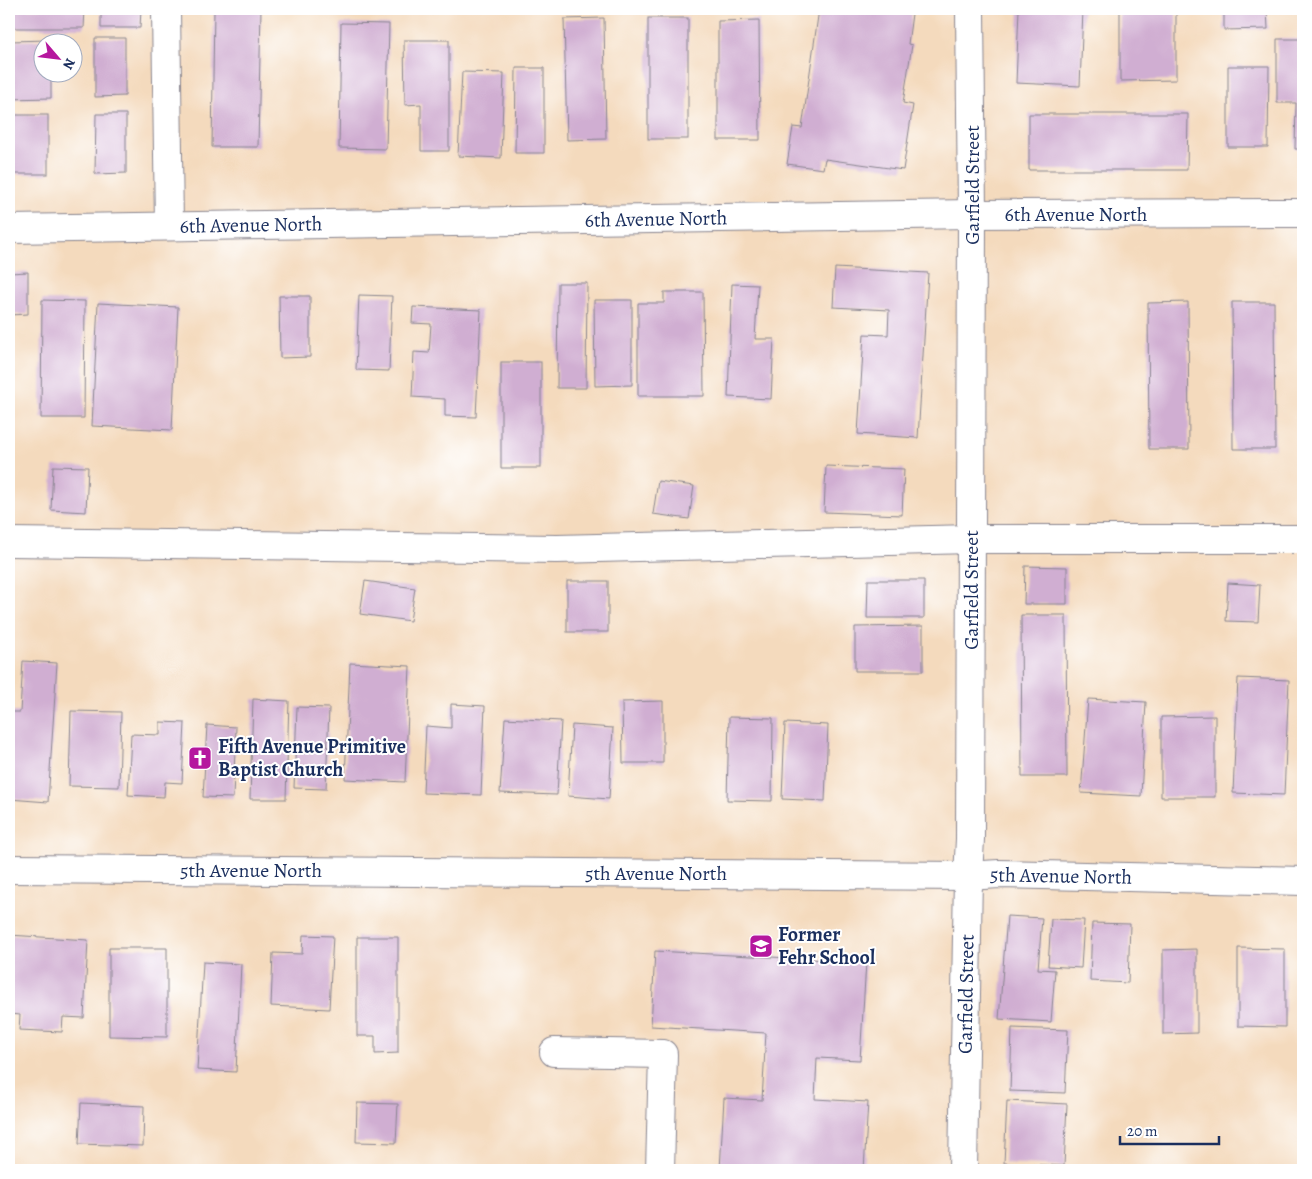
<svg xmlns="http://www.w3.org/2000/svg" width="1312" height="1179" font-family="Alegreya,serif">
  <rect width="100%" height="100%" fill="#fff"/>
  <filter id="ink" filterUnits="userSpaceOnUse"><feTurbulence type="fractalNoise" baseFrequency=".02" numOctaves="2"/><feDisplacementMap in="SourceGraphic" scale="10" xChannelSelector="R" yChannelSelector="G"/><feConvolveMatrix kernelMatrix="1 2 1 2 8 2 1 2 1" color-interpolation-filters="sRGB"/></filter>
  <filter id="wash" filterUnits="userSpaceOnUse"><feTurbulence type="fractalNoise" baseFrequency=".0096" numOctaves="4" result="noise"/><feDisplacementMap in="SourceGraphic" scale="20" xChannelSelector="R" yChannelSelector="G"/><feGaussianBlur stdDeviation="1.12" result="paint"/><feColorMatrix in="noise" values="0 0 0 0 0 0 0 0 0 0 0 0 0 0 0 0 0 1.4 0 .05"/><feComposite in="paint" operator="in"/></filter>
  <g filter="url(#wash)">
    <rect width="100%" height="100%" fill="#f4dabd"/>
    <g id="blocks">
      <g fill="#d0aed2">
        <path d="M 9,9 L 85,9 L 84,28 L 9,28 Z"/>
        <path d="M 101,9 L 141,9 L 140,28 L 101,28 Z"/>
        <path d="M 214,9 L 261,9 L 258,147 L 212,147 Z"/>
        <path d="M 819,9 L 906,9 L 906,13 L 912,14 L 908,44 L 912,45 L 903,103 L 913,105 L 903,170 L 825,159 L 823,169 L 787,164 L 793,127 L 802,128 Z"/>
        <path d="M 1019,9 L 1083,9 L 1080,86 L 1016,83 Z"/>
        <path d="M 1120,9 L 1176,9 L 1176,80 L 1120,81 Z"/>
        <path d="M 1224,9 L 1267,9 L 1268,29 L 1224,30 Z"/>
        <path d="M 604,18 L 606,139 L 567,140 L 564,19 Z"/>
        <rect x="648" y="18" width="40" height="121"/>
        <path d="M 759,20 L 760,140 L 718,140 L 718,21 Z"/>
        <path d="M 341,23 L 389,24 L 386,149 L 339,148 Z"/>
        <path d="M 95,38 L 125,38 L 125,96 L 95,97 Z"/>
        <path d="M 1277,39 L 1303,39 L 1303,149 L 1295,149 L 1296,103 L 1277,103 Z"/>
        <path d="M 50,40 L 50,42 L 42,42 L 42,72 L 51,72 L 51,98 L 9,99 L 9,41 Z"/>
        <path d="M 404,40 L 449,40 L 449,151 L 421,151 L 421,104 L 405,105 Z"/>
        <path d="M 1228,66 L 1269,66 L 1268,147 L 1228,147 Z"/>
        <path d="M 516,68 L 544,68 L 544,153 L 515,153 Z"/>
        <path d="M 462,72 L 504,73 L 501,158 L 458,156 Z"/>
        <path d="M 96,114 L 126,114 L 126,173 L 95,174 Z"/>
        <path d="M 1029,114 L 1188,114 L 1187,170 L 1029,170 Z"/>
        <rect x="9" y="115" width="39" height="59"/>
        <path d="M 835,268 L 928,273 L 918,438 L 858,434 L 864,334 L 888,335 L 889,310 L 833,307 Z"/>
        <path d="M 28,272 L 28,314 L 9,315 L 9,273 Z"/>
        <path d="M 558,283 L 587,283 L 586,388 L 557,388 Z"/>
        <path d="M 732,284 L 758,285 L 755,339 L 774,339 L 771,399 L 728,397 Z"/>
        <path d="M 664,292 L 703,292 L 704,396 L 638,396 L 638,303 L 664,303 Z"/>
        <path d="M 359,295 L 392,296 L 389,371 L 356,370 Z"/>
        <path d="M 279,296 L 310,296 L 310,357 L 280,358 Z"/>
        <path d="M 42,300 L 85,301 L 84,418 L 41,418 Z"/>
        <path d="M 594,300 L 632,300 L 632,385 L 595,386 Z"/>
        <path d="M 1188,302 L 1189,449 L 1149,449 L 1148,303 Z"/>
        <path d="M 1232,302 L 1274,302 L 1275,449 L 1233,449 Z"/>
        <path d="M 98,303 L 178,307 L 172,430 L 92,426 Z"/>
        <path d="M 413,307 L 481,310 L 476,417 L 445,416 L 445,399 L 412,397 L 414,352 L 429,353 L 431,324 L 412,323 Z"/>
        <rect x="501" y="362" width="40" height="106"/>
        <path d="M 53,466 L 88,467 L 86,512 L 51,510 Z"/>
        <path d="M 826,466 L 904,469 L 902,515 L 824,512 Z"/>
        <path d="M 658,481 L 694,486 L 689,519 L 653,514 Z"/>
        <path d="M 1025,566 L 1067,567 L 1067,604 L 1024,604 Z"/>
        <path d="M 868,580 L 924,580 L 924,618 L 867,618 Z"/>
        <path d="M 365,581 L 415,588 L 410,621 L 360,614 Z"/>
        <rect x="567" y="581" width="41" height="51"/>
        <path d="M 1228,583 L 1260,585 L 1258,622 L 1226,621 Z"/>
        <path d="M 1021,615 L 1066,615 L 1067,777 L 1022,777 Z"/>
        <path d="M 923,626 L 923,671 L 855,671 L 855,627 Z"/>
        <path d="M 23,661 L 57,663 L 48,802 L 9,799 L 9,712 L 20,712 Z"/>
        <path d="M 350,663 L 410,666 L 405,782 L 345,779 Z"/>
        <path d="M 1238,678 L 1289,680 L 1284,795 L 1233,793 Z"/>
        <path d="M 253,699 L 289,701 L 286,799 L 250,799 Z"/>
        <path d="M 1088,699 L 1146,702 L 1141,796 L 1081,793 Z"/>
        <path d="M 663,701 L 663,763 L 623,763 L 622,702 Z"/>
        <path d="M 451,704 L 485,706 L 481,795 L 423,793 L 426,726 L 451,728 Z"/>
        <path d="M 297,707 L 329,708 L 326,789 L 294,788 Z"/>
        <path d="M 71,711 L 121,712 L 119,787 L 69,786 Z"/>
        <path d="M 1215,716 L 1215,797 L 1161,797 L 1161,717 Z"/>
        <path d="M 729,717 L 773,718 L 772,801 L 727,800 Z"/>
        <path d="M 505,718 L 561,721 L 557,795 L 500,793 Z"/>
        <path d="M 160,722 L 185,723 L 182,783 L 165,782 L 164,797 L 128,795 L 131,734 L 160,735 Z"/>
        <path d="M 785,723 L 828,725 L 825,801 L 782,799 Z"/>
        <path d="M 207,725 L 236,727 L 233,798 L 203,797 Z"/>
        <path d="M 572,725 L 613,728 L 609,799 L 568,796 Z"/>
        <path d="M 1007,916 L 1042,918 L 1038,969 L 1055,970 L 1051,1022 L 999,1019 Z"/>
        <path d="M 1051,919 L 1084,920 L 1081,968 L 1048,966 Z"/>
        <path d="M 1092,923 L 1130,924 L 1128,983 L 1090,981 Z"/>
        <path d="M 9,935 L 88,940 L 84,1018 L 63,1017 L 62,1032 L 19,1030 L 20,1015 L 9,1014 Z"/>
        <path d="M 303,935 L 333,936 L 329,1009 L 271,1006 L 273,953 L 302,954 Z"/>
        <path d="M 357,937 L 398,937 L 398,1053 L 375,1054 L 375,1036 L 357,1036 Z"/>
        <path d="M 109,948 L 167,948 L 167,1037 L 109,1036 Z"/>
        <path d="M 1238,948 L 1285,949 L 1285,1027 L 1238,1026 Z"/>
        <path d="M 1197,949 L 1197,1033 L 1163,1034 L 1163,950 Z"/>
        <path d="M 655,951 L 866,962 L 860,1060 L 817,1058 L 815,1099 L 868,1102 L 864,1170 L 720,1170 L 724,1098 L 762,1100 L 766,1033 L 651,1026 Z"/>
        <path d="M 203,962 L 241,964 L 236,1072 L 197,1070 Z"/>
        <path d="M 1012,1028 L 1068,1030 L 1065,1093 L 1010,1091 Z"/>
        <path d="M 1007,1101 L 1067,1104 L 1064,1166 L 1004,1163 Z"/>
        <path d="M 81,1103 L 144,1106 L 143,1146 L 79,1144 Z"/>
        <path d="M 357,1103 L 398,1104 L 396,1143 L 356,1142 Z"/>
      </g>
    </g>
  </g>
  <g filter="url(#ink)">
    <use href="#blocks" fill-opacity="0" stroke="#88848e" stroke-width="1"/>
    <g fill="none" stroke-linecap="round" stroke-linejoin="round">
      <g stroke="#88848e" stroke-width="30">
        <g id="minor">
          <path d="M 166,9 L 169,226"/>
          <path d="M 9,229 L 972,214 L 1303,213"/>
          <path d="M 9,542 L 557,549 L 972,539 L 1303,539"/>
          <path d="M 9,869 L 968,876 L 999,874 L 1303,881"/>
          <path d="M 554,1052 L 663,1054 L 660,1170"/>
          <path d="M 963,1170 L 968,876 L 970,839 L 972,214 L 970,9"/>
        </g>
      </g>
      <use href="#minor" stroke="#fff" stroke-width="28"/>
    </g>
  </g>
  <defs>
    <g id="church-square" transform="scale(1.25)"><rect x="-9" y="-9" width="18" height="18" rx="4" fill="#b5179e" stroke="#fff"/><path d="M-1.2-6h2.4v3.5h3.3v2.4h-3.3V6h-2.4V-.1h-3.3v-2.4h3.3Z" fill="#fff"/></g>
    <g id="school-square" transform="scale(1.25)"><rect x="-9" y="-9" width="18" height="18" rx="4" fill="#b5179e" stroke="#fff"/><path d="M0-5L7-2L0 1L-7-2ZM-4 1L0 2.5L4 1V4Q0 6-4 4Z" fill="#fff"/></g>
  </defs>
  <g fill-rule="evenodd">
    <use href="#church-square" x="200" y="758"/>
    <use href="#school-square" x="761" y="946"/>
  </g>
  <g text-anchor="middle" dominant-baseline="central" stroke-width="4" stroke-linejoin="round" paint-order="stroke">
    <g font-size="20" fill="#1b2f5e" stroke="#fff">
      <text transform="translate(972 185) rotate(-90)">Garfield Street</text>
      <text x="1076" y="214">6th Avenue North</text>
      <text transform="translate(656 219) rotate(-1)">6th Avenue North</text>
      <text transform="translate(251 225) rotate(-1)">6th Avenue North</text>
      <text transform="translate(971 590) rotate(-90)">Garfield Street</text>
      <text x="251" y="870">5th Avenue North</text>
      <text x="656" y="873">5th Avenue North</text>
      <text transform="translate(1061 876) rotate(1)">5th Avenue North</text>
      <text transform="translate(966 994) rotate(-89)">Garfield Street</text>
    </g>
    <g font-size="20" font-weight="bold" fill="#1b2f5e" stroke="#fff" text-anchor="start">
      <text x="218" y="746">Fifth Avenue Primitive<tspan x="218" dy="23">Baptist Church</tspan></text>
      <text x="778" y="934">Former<tspan x="778" dy="23">Fehr School</tspan></text>
    </g>
  </g>
  <rect width="1312" height="1179" fill="none" stroke="#fff" stroke-width="30"/>
  <g transform="translate(58 58) rotate(118)"><circle r="24" fill="#ffffff" stroke="#a4acbf"/>
  <path d="M0-4L9 19L0 12L-9 19Z" fill="#b5179e"/>
  <text y="-8" font-size="14" font-weight="bold" text-anchor="middle" fill="#1b2f5e">N</text>
  </g>
  <path d="M1120 1136v8h99v-8" fill="none" stroke="#1b2f5e" stroke-width="2.5"/>
  <text x="1127" y="1136" font-size="15" fill="#1b2f5e" stroke="#ffffff" stroke-width="4" paint-order="stroke">20 m</text>
</svg>
